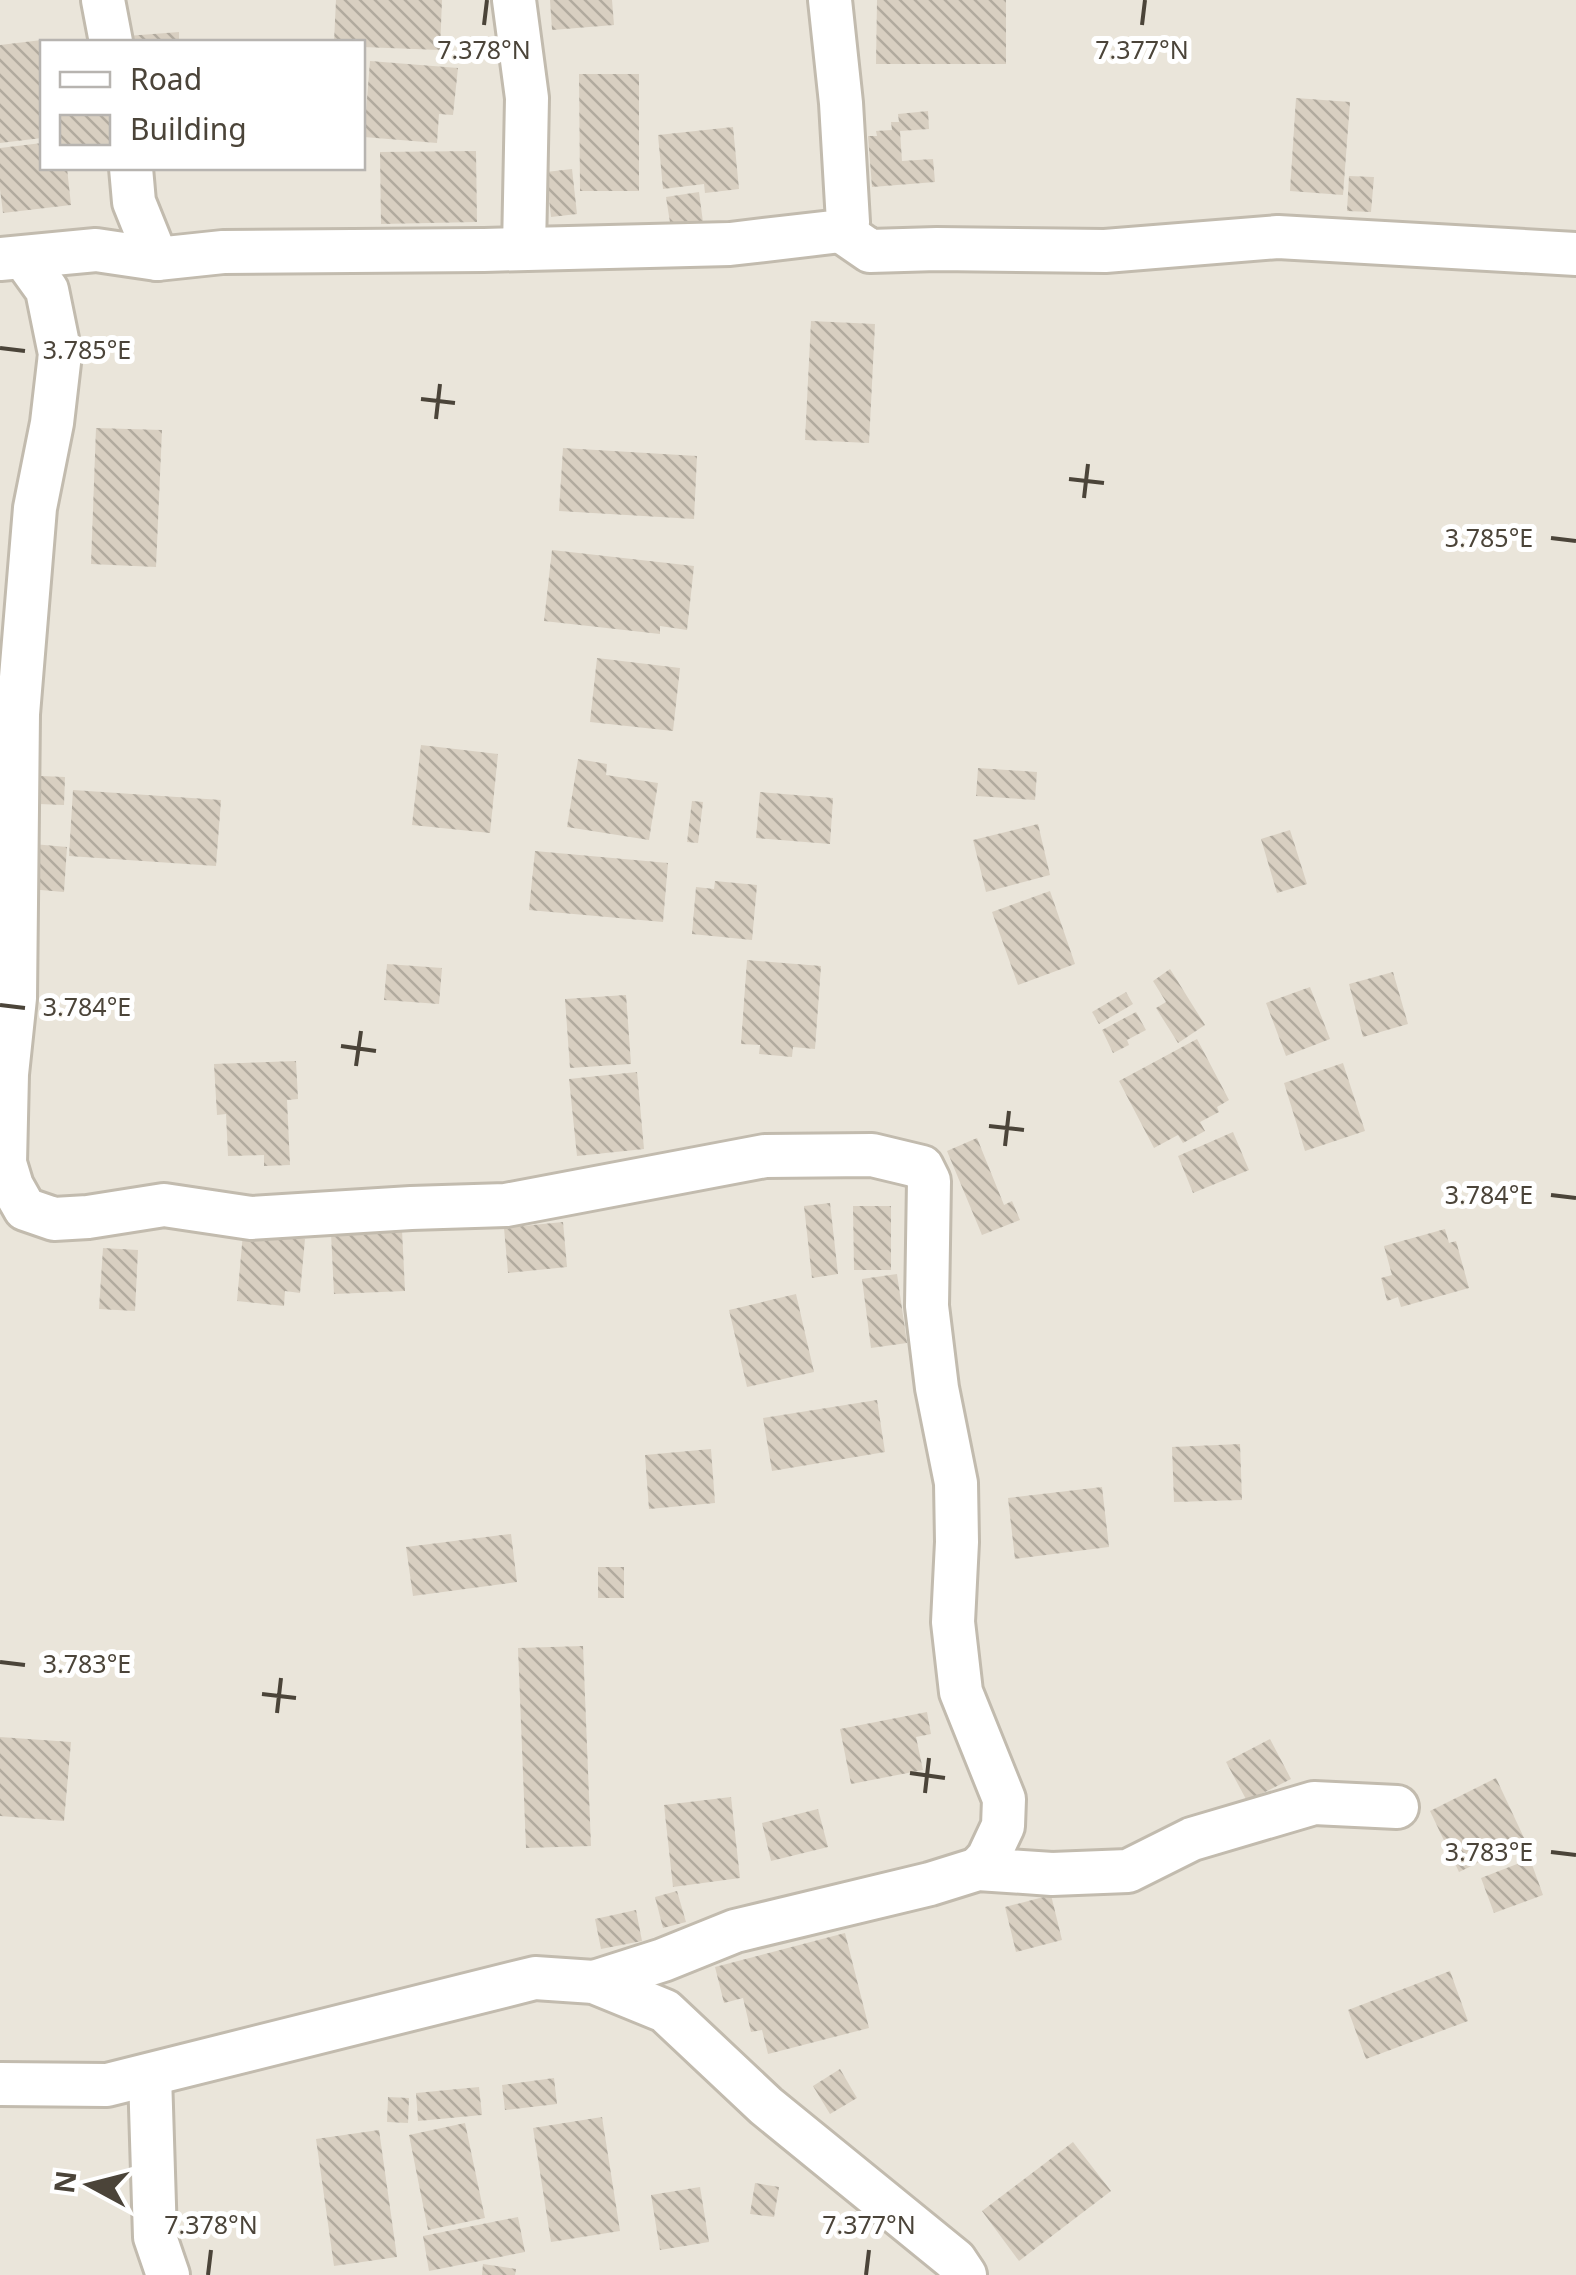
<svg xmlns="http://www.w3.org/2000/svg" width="1576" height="2275" font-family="'Noto Sans',sans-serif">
  <defs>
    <pattern id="building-back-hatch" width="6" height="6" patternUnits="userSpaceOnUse" patternTransform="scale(2.5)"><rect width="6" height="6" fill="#d8cfc1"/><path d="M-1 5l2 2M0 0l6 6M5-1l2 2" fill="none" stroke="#b1aa9e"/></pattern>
  </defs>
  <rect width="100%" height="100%" fill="#f6f3ec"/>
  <path fill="#eae5da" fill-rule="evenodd" d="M 0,0 L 1576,0 L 1576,2275 L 0,2275 ZM 42,42 L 362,42 L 362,168 L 42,168 Z"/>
  <g fill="url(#building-back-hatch)">
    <path d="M 336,0 L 442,0 L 440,50 L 362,47 L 362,42 L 334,42 Z"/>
    <path d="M 550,0 L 612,0 L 614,25 L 552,30 Z"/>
    <path d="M 877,0 L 1006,0 L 1006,64 L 876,64 Z"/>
    <path d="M 179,32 L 179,42 L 128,42 L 127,36 Z"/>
    <path d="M 42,40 L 42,138 L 0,143 L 0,45 Z"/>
    <path d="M 370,61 L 458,68 L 453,115 L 439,114 L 437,143 L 364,137 Z"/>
    <path d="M 579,74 L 639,74 L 639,191 L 580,191 Z"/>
    <path d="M 1296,98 L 1350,102 L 1343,195 L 1290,191 Z"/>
    <path d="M 928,111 L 929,129 L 900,131 L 902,161 L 933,159 L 935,182 L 872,187 L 868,136 L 877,136 L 876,131 L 892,130 L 891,122 L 899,122 L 898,114 Z"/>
    <path d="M 733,127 L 739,189 L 705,193 L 704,184 L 663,189 L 658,135 Z"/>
    <path d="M 42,143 L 42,168 L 67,168 L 71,205 L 3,213 L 0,189 L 0,148 Z"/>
    <path d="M 476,151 L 477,222 L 381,224 L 380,152 Z"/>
    <path d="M 572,169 L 577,214 L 551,217 L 546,172 Z"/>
    <path d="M 1349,176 L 1374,177 L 1371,212 L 1347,211 Z"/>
    <path d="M 699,192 L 704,230 L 672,235 L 666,197 Z"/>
    <path d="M 811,321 L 875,324 L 869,443 L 805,440 Z"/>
    <path d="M 96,428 L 162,430 L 156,567 L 91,564 Z"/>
    <path d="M 563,448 L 697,456 L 694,519 L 559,511 Z"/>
    <path d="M 552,550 L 694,566 L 687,630 L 660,626 L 660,634 L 544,621 Z"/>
    <path d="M 597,658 L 680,668 L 673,731 L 590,722 Z"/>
    <path d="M 421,745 L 498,754 L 490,833 L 412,825 Z"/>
    <path d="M 578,759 L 607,764 L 606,775 L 658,783 L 649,840 L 567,827 Z"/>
    <path d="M 978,768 L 1037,772 L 1035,800 L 976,796 Z"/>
    <path d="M 41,776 L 65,777 L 64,805 L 39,804 Z"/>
    <path d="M 73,790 L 221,800 L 216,866 L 69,856 Z"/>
    <path d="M 760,792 L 833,798 L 830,844 L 756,838 Z"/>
    <path d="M 692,801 L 703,802 L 698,843 L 687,842 Z"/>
    <path d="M 1038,824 L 1050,875 L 986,892 L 973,840 Z"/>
    <path d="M 1290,830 L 1307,884 L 1277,893 L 1261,839 Z"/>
    <path d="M 33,844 L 67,847 L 64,892 L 29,889 Z"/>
    <path d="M 535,851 L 668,863 L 663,922 L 529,910 Z"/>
    <path d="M 715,881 L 757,885 L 752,940 L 692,934 L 696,887 L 714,889 Z"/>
    <path d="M 1050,891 L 1075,964 L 1018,985 L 992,912 Z"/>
    <path d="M 747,960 L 821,966 L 815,1049 L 793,1047 L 792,1057 L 759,1054 L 760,1045 L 741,1044 Z"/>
    <path d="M 387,964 L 442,968 L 439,1004 L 384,1000 Z"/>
    <path d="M 1170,969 L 1205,1025 L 1178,1043 L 1156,1008 L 1166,1002 L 1153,981 Z"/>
    <path d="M 1393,972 L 1408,1024 L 1363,1037 L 1349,984 Z"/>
    <path d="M 1310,987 L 1330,1039 L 1286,1056 L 1266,1003 Z"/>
    <path d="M 1126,992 L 1133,1004 L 1099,1024 L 1092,1012 Z"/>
    <path d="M 626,995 L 631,1064 L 570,1068 L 565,999 Z"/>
    <path d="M 1136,1012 L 1146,1030 L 1127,1040 L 1129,1045 L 1113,1053 L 1102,1030 Z"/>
    <path d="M 1197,1039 L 1229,1100 L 1217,1107 L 1219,1112 L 1200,1122 L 1205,1131 L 1183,1143 L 1178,1135 L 1154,1148 L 1119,1081 Z"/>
    <path d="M 296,1061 L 298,1099 L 287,1100 L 290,1165 L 264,1166 L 264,1155 L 228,1156 L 226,1114 L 217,1115 L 214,1064 Z"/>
    <path d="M 1343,1063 L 1365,1131 L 1305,1151 L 1284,1083 Z"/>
    <path d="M 637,1072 L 644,1149 L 577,1156 L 569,1079 Z"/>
    <path d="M 1233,1132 L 1249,1170 L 1193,1193 L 1178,1156 Z"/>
    <path d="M 977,1138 L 1004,1205 L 1012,1201 L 1020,1220 L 982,1235 L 947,1151 Z"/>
    <path d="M 830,1203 L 838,1274 L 812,1278 L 804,1206 Z"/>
    <path d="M 853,1206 L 891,1206 L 891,1270 L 854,1270 Z"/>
    <path d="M 563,1222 L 567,1267 L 508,1273 L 504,1228 Z"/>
    <path d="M 1445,1229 L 1449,1243 L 1456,1241 L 1469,1288 L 1401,1307 L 1398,1297 L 1387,1301 L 1381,1278 L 1392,1275 L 1384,1246 Z"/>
    <path d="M 402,1230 L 405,1291 L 334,1294 L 331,1233 Z"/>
    <path d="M 243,1233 L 305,1239 L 300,1293 L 285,1291 L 284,1306 L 237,1301 Z"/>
    <path d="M 103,1248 L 138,1250 L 135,1311 L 99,1309 Z"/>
    <path d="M 897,1274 L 907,1343 L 871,1348 L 862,1279 Z"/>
    <path d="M 796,1294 L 814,1372 L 747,1387 L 729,1310 Z"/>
    <path d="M 877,1400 L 885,1452 L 772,1471 L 763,1418 Z"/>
    <path d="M 1240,1444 L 1242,1500 L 1174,1502 L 1172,1447 Z"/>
    <path d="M 711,1449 L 715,1503 L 649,1509 L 645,1455 Z"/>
    <path d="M 1102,1487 L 1109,1547 L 1015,1559 L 1008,1498 Z"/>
    <path d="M 511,1534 L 517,1582 L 413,1596 L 406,1547 Z"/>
    <rect x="598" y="1567" width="26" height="31"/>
    <path d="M 583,1646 L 591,1846 L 526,1848 L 518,1648 Z"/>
    <path d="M 927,1712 L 931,1734 L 916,1737 L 923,1770 L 851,1784 L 840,1729 Z"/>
    <path d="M 0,1737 L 71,1742 L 64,1821 L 0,1816 Z"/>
    <path d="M 1270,1739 L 1291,1779 L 1247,1801 L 1226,1762 Z"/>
    <path d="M 1496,1778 L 1525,1840 L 1459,1872 L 1430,1811 Z"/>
    <path d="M 731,1797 L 740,1878 L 673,1887 L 664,1805 Z"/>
    <path d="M 818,1809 L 828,1847 L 771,1861 L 762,1823 Z"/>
    <path d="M 1530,1859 L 1543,1895 L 1494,1913 L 1481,1878 Z"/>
    <path d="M 677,1891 L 686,1922 L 663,1928 L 655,1897 Z"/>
    <path d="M 1051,1895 L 1062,1940 L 1016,1952 L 1005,1907 Z"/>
    <path d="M 636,1910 L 642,1941 L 601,1949 L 595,1919 Z"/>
    <path d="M 845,1933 L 869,2028 L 768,2054 L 762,2030 L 751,2032 L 743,1998 L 724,2003 L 715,1967 Z"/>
    <path d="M 1450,1971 L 1468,2021 L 1366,2059 L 1348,2010 Z"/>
    <path d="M 840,2069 L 857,2098 L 830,2114 L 813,2086 Z"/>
    <path d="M 554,2078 L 557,2104 L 505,2110 L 502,2085 Z"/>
    <path d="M 479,2087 L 482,2115 L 418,2121 L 416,2093 Z"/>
    <path d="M 388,2097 L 409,2098 L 408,2123 L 387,2122 Z"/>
    <path d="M 602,2117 L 620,2231 L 551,2242 L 533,2128 Z"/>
    <path d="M 465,2123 L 485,2218 L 428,2230 L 409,2135 Z"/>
    <path d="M 379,2130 L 397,2257 L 334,2266 L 316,2139 Z"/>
    <path d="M 1073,2142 L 1111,2191 L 1019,2261 L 982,2211 Z"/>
    <path d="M 755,2183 L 779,2187 L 774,2217 L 750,2214 Z"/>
    <path d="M 700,2187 L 709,2242 L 660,2250 L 651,2195 Z"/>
    <path d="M 518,2217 L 525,2252 L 429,2271 L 423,2236 Z"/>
    <path d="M 483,2264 L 516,2269 L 515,2275 L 482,2275 Z"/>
  </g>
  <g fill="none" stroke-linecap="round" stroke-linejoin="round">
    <g stroke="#c2bbae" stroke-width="48">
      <g id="minor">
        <path d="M 103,0 L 111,42"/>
        <path d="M 514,0 L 527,98 L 524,249"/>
        <path d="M 131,168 L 134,202 L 157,259"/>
        <path d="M 841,231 L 870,251 L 937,249 L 1105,251 L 1278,237 L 1576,254"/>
        <path d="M 24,258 L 47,290 L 60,354 L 52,423 L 35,508 L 18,714 L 15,998 L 7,1074 L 5,1163 L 12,1186 L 25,1209 L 54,1219 L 88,1217 L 164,1205 L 251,1218 L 411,1208 L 506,1205 L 765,1156 L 872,1155 L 922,1167 L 929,1181 L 927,1306 L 937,1388 L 956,1483 L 957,1542 L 953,1622 L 961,1692 L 1004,1799 L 1003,1826 L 988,1858 L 978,1869"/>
        <path d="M 0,259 L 96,250 L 157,259 L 223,252 L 484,250 L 730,244 L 841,231 L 848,222 L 841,103 L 830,0"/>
        <path d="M 594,1982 L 663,1960 L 735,1931 L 930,1884 L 978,1869 L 1052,1874 L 1128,1871 L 1192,1839 L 1314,1803 L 1397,1807"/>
        <path d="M 150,2075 L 155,2237 L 168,2275"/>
        <path d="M 0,2084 L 107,2085 L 535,1978 L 594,1982 L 665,2011 L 766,2106 L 955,2260 L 965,2275"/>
      </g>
    </g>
    <use href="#minor" stroke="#fff" stroke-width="42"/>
  </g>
  <path fill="none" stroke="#4b4439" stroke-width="4" d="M 484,25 L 487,0M 1142,25 L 1145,0M 0,348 L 25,351M 421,399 L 455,403M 436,419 L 440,384M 1069,479 L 1104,483M 1084,498 L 1088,464M 1551,538 L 1576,541M 0,1005 L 25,1008M 341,1046 L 376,1051M 356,1066 L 361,1031M 989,1126 L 1024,1130M 1005,1146 L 1009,1111M 1551,1195 L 1576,1198M 0,1662 L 25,1665M 262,1694 L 296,1698M 277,1713 L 281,1678M 910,1773 L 945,1778M 925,1793 L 929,1758M 1551,1852 L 1576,1855M 208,2275 L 211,2250M 866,2275 L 869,2250"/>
  <g font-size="25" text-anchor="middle" fill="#4b4439" stroke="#fff" stroke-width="10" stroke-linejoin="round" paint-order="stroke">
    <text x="484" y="59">7.378°N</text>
    <text x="1142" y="59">7.377°N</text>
    <text x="87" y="359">3.785°E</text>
    <text x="1489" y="547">3.785°E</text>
    <text x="87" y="1016">3.784°E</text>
    <text x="1489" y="1204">3.784°E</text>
    <text x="87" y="1673">3.783°E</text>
    <text x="1489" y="1861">3.783°E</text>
    <text x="211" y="2234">7.378°N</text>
    <text x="869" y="2234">7.377°N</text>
  </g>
  <rect x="40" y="40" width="325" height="130" fill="#ffffff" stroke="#b7b4b0" stroke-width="2.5"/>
  <rect x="60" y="72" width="50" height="15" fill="#ffffff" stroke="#b7b4b0" stroke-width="2.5"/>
  <text x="130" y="90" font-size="30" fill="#4b4439">Road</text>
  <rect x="60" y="115" width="50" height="30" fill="url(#building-back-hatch)" stroke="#b7b4b0" stroke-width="2.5"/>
  <text x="130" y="140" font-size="30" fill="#4b4439">Building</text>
  <g transform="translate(90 2185) rotate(277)" stroke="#ffffff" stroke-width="8" paint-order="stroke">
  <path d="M0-8L18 38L0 25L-18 38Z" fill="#4b4439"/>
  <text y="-15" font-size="28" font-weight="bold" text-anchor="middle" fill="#4b4439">N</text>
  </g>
</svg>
